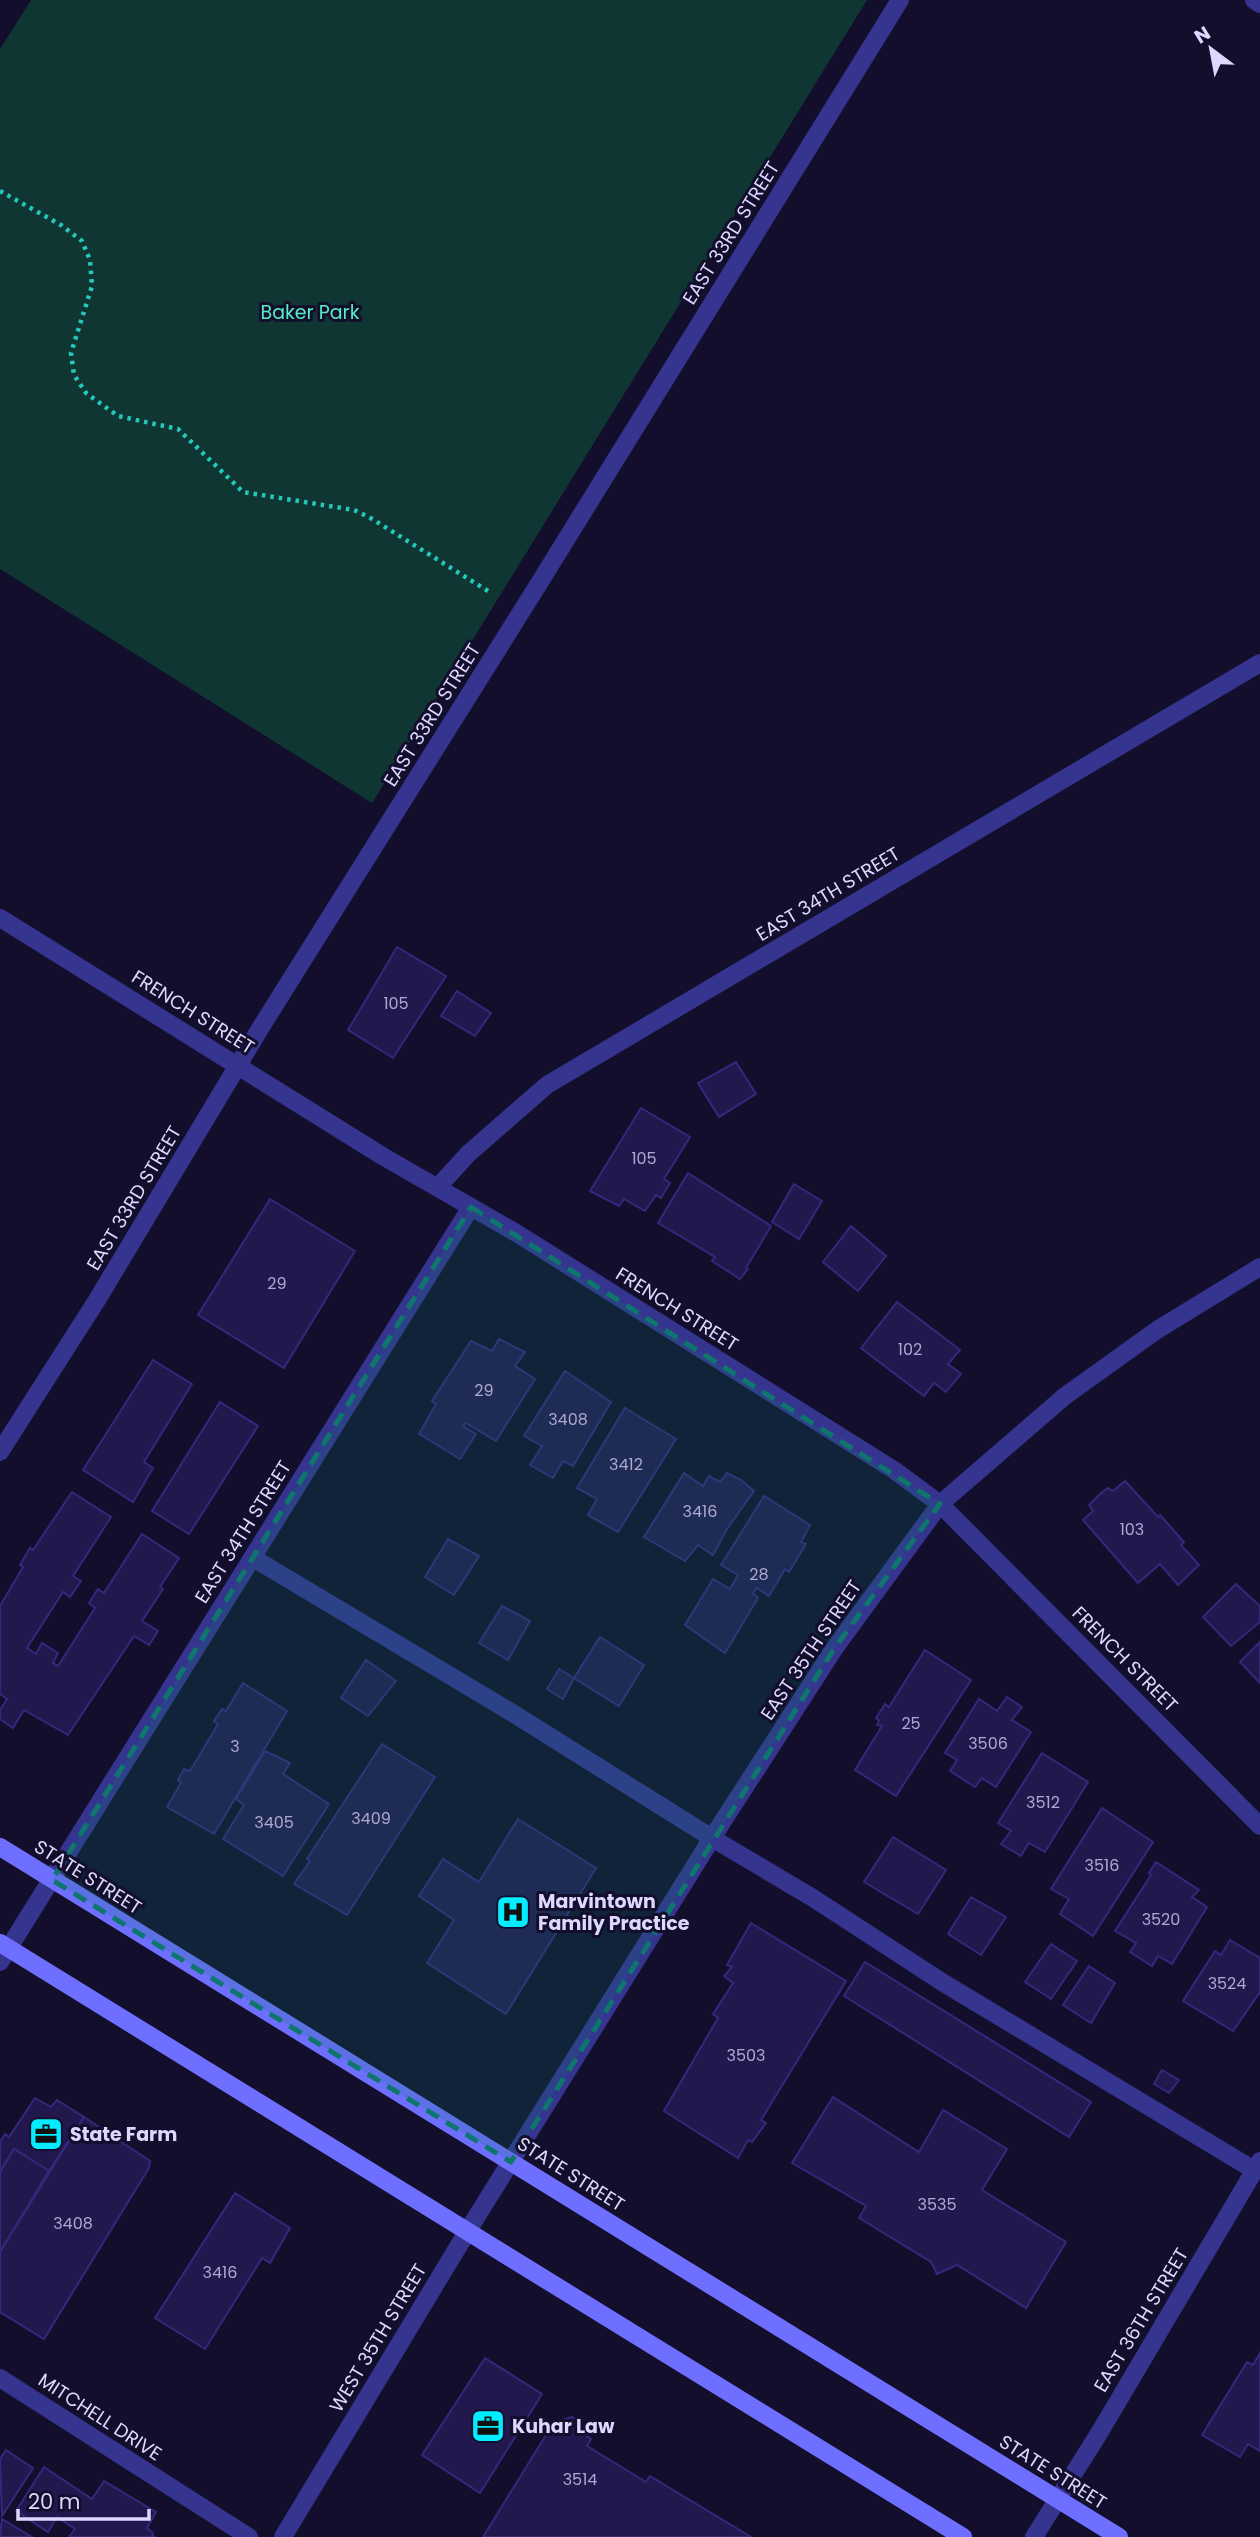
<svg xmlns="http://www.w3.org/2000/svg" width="1260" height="2537" font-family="Poppins,sans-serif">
  <rect width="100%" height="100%" fill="#120e2b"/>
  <path fill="#103634" d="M 31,0 L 867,0 L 372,803 L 0,569 L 0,49 Z"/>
  <g fill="#22184e" stroke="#36277d" stroke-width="2">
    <path d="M 397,947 L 446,976 L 393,1058 L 348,1030 Z"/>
    <path d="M 457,991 L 491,1013 L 475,1036 L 441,1016 Z"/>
    <path d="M 736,1062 L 756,1094 L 719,1117 L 698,1083 Z"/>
    <path d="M 641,1108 L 690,1137 L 664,1179 L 670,1183 L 661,1198 L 656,1195 L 645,1211 L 624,1199 L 619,1206 L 590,1191 Z"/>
    <path d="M 688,1173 L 771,1226 L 746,1268 L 748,1269 L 740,1279 L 712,1261 L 715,1257 L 658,1223 Z"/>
    <path d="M 794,1184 L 822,1201 L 799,1239 L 772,1222 Z"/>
    <path d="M 270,1199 L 355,1251 L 284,1368 L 198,1315 Z"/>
    <path d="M 851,1226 L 886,1256 L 858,1291 L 823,1262 Z"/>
    <path d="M 897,1302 L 960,1350 L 948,1364 L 961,1374 L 946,1392 L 934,1383 L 924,1396 L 861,1348 Z"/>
    <path d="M 499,1339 L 525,1352 L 515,1366 L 535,1379 L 496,1441 L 466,1423 L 463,1426 L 476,1434 L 460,1459 L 419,1434 L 436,1404 L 432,1401 L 471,1341 L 492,1351 Z"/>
    <path d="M 153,1360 L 192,1384 L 144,1462 L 153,1468 L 133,1502 L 83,1470 Z"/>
    <path d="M 565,1371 L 611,1402 L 573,1466 L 563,1461 L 553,1478 L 530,1465 L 542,1446 L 524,1436 Z"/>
    <path d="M 220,1402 L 258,1426 L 189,1534 L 152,1511 Z"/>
    <path d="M 625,1408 L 676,1439 L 618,1532 L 588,1515 L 597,1499 L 577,1488 Z"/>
    <path d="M 684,1473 L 703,1486 L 709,1476 L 720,1482 L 727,1473 L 741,1480 L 754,1491 L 727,1529 L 713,1555 L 698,1545 L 685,1561 L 644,1537 Z"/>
    <path d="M 1125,1481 L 1158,1517 L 1160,1515 L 1184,1542 L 1181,1545 L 1199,1565 L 1178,1585 L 1160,1564 L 1138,1583 L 1083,1520 L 1093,1511 L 1089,1505 L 1100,1494 L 1108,1488 L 1113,1491 Z"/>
    <path d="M 72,1492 L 111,1517 L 73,1576 L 81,1581 L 70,1597 L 63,1592 L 27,1648 L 36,1654 L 42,1643 L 58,1653 L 53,1663 L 58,1666 L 95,1608 L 89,1603 L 98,1589 L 104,1593 L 142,1534 L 179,1558 L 160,1587 L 163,1589 L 142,1621 L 158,1631 L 149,1645 L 134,1636 L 68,1735 L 24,1710 L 13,1728 L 0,1719 L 0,1710 L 7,1699 L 0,1694 L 0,1606 L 23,1567 L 20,1565 L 30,1548 L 33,1550 Z"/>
    <path d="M 764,1496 L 810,1525 L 801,1542 L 806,1544 L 789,1572 L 785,1569 L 769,1596 L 757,1588 L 753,1593 L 758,1598 L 725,1653 L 685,1625 L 713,1579 L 730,1589 L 738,1575 L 721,1565 Z"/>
    <path d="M 448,1539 L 479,1556 L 454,1595 L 425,1577 Z"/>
    <path d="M 1236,1584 L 1260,1606 L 1260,1622 L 1231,1646 L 1203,1617 Z"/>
    <path d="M 502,1606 L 530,1621 L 508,1660 L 479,1643 Z"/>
    <path d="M 600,1637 L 644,1665 L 619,1706 L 574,1678 Z"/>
    <path d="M 1260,1642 L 1260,1683 L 1240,1662 Z"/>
    <path d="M 925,1650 L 971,1680 L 896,1796 L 855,1770 L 882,1726 L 877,1725 L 879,1721 L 876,1718 L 885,1704 L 889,1707 Z"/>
    <path d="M 366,1660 L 396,1681 L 368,1716 L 341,1698 Z"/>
    <path d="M 559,1669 L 574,1678 L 563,1699 L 547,1689 Z"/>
    <path d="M 243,1683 L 287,1711 L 214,1834 L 167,1807 L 181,1783 L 178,1780 L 184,1769 L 190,1771 L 218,1724 L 214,1721 L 222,1709 L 226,1711 Z"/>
    <path d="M 1007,1697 L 1022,1707 L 1012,1720 L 1031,1732 L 996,1787 L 982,1778 L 975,1787 L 950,1771 L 957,1760 L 945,1753 L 979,1699 L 997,1711 Z"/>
    <path d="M 382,1744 L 435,1777 L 347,1915 L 294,1884 L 310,1861 L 307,1859 Z"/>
    <path d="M 265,1751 L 290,1763 L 283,1774 L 329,1804 L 283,1876 L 223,1839 L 244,1805 L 236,1799 Z"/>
    <path d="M 1042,1753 L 1088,1782 L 1045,1852 L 1029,1843 L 1021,1856 L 1001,1844 L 1011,1831 L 998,1823 Z"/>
    <path d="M 1102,1808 L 1153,1842 L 1093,1936 L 1060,1914 L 1069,1899 L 1051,1889 Z"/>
    <path d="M 518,1819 L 596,1868 L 506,2014 L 427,1963 L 454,1920 L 419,1896 L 443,1859 L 479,1882 Z"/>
    <path d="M 893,1837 L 946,1870 L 918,1914 L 864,1882 Z"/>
    <path d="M 1156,1862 L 1199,1890 L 1192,1897 L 1207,1907 L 1172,1964 L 1158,1956 L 1152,1966 L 1130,1952 L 1136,1943 L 1115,1931 L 1151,1875 L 1149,1873 Z"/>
    <path d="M 971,1897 L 1006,1917 L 981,1955 L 948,1934 Z"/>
    <path d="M 751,1923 L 846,1981 L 761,2120 L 766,2123 L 752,2142 L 748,2140 L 738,2158 L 664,2111 L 718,2018 L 713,2014 L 733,1983 L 724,1976 L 732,1967 L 727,1965 Z"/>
    <path d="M 1230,1940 L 1260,1958 L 1260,1992 L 1233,2031 L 1183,2001 L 1215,1951 L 1221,1955 Z"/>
    <path d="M 1051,1944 L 1077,1961 L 1051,1999 L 1025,1982 Z"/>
    <path d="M 865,1962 L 1091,2102 L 1069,2137 L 844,1996 Z"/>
    <path d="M 1089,1966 L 1115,1983 L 1091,2023 L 1063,2005 Z"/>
    <path d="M 1162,2070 L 1179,2080 L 1169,2093 L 1154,2084 Z"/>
    <path d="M 833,2097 L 919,2152 L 943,2110 L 1007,2149 L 982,2190 L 1066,2242 L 1026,2308 L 957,2265 L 937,2274 L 931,2262 L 859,2218 L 866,2206 L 792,2163 Z"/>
    <path d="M 35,2098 L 51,2107 L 57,2100 L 84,2117 L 49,2171 L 14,2149 L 0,2172 L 0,2142 L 5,2134 L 9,2137 Z"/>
    <path d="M 84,2117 L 150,2161 L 149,2168 L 44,2339 L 0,2312 L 0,2252 Z"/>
    <path d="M 14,2149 L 49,2171 L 0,2252 L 0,2172 Z"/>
    <path d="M 235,2193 L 290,2228 L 270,2263 L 262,2258 L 205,2349 L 155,2318 Z"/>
    <path d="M 1260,2353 L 1260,2451 L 1248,2444 L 1240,2457 L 1202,2435 L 1247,2362 L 1253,2365 Z"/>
    <path d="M 485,2358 L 542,2394 L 480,2493 L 422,2455 Z"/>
    <path d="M 572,2417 L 580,2421 L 574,2428 L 591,2439 L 587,2446 L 646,2482 L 650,2476 L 751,2537 L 483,2537 L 554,2422 Z"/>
    <path d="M 6,2450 L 33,2468 L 2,2516 L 0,2459 Z"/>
    <path d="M 44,2467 L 92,2499 L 104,2481 L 156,2512 L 147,2528 L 153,2533 L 152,2535 L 155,2537 L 69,2537 L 75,2529 L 57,2517 L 48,2532 L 16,2511 Z"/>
    <path d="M 2,2519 L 32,2537 L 0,2537 Z"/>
  </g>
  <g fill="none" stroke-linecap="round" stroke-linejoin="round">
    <path stroke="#23c9bb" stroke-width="4.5" stroke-dasharray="3.5 5" stroke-linecap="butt" d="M 0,191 L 61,225 L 82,241 L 90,260 L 92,286 L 71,353 L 74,375 L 86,393 L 118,416 L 178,429 L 243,492 L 354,510 L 369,517 L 488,591"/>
    <g stroke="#35348f" stroke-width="18">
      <path d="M 253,1558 L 506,1709 L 712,1838 L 813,1898 L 942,1982 L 1254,2170"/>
      <path d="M 0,2378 L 249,2537"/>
    </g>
    <g stroke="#35348f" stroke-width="18">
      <path d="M 1254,0 L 1260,4"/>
      <path d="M 0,918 L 384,1157 L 518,1234 L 894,1470 L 940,1504 L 1260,1826"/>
      <path d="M 438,1187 L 468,1154 L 547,1085 L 1260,663"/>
      <path d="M 0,1452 L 97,1300 L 261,1027 L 538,585 L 900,0"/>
      <path d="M 0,1962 L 471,1207"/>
      <path d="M 283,2537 L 467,2232 L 712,1838 L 834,1649 L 940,1504 L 1065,1396 L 1157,1330 L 1260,1267"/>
      <path d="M 1034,2537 L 1101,2430 L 1260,2161"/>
    </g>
    <g stroke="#6f6fff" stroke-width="18">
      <path d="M 0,1847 L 1119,2537"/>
      <path d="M 0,1943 L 963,2537"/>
    </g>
  </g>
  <path fill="#0f766e" fill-opacity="0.2" stroke="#0f766e" stroke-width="5" stroke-dasharray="14 9" stroke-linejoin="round" d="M 471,1207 L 940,1504 L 834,1649 L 511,2162 L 52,1880 Z"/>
  <defs>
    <g id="hospital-square" transform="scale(1.75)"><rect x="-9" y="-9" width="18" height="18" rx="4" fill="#04ecff" stroke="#120e2b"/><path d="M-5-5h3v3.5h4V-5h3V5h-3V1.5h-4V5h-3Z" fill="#111"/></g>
    <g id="office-square" transform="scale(1.75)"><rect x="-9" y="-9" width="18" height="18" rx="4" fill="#04ecff" stroke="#120e2b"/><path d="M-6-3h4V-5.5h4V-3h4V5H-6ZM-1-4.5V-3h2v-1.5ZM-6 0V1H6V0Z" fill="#111"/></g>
  </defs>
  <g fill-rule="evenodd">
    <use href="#hospital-square" x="513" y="1912"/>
    <use href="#office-square" x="46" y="2134"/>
    <use href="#office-square" x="488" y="2426"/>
  </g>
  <g text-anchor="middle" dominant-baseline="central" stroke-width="6" stroke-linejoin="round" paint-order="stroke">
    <g font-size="16" fill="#aea8d3">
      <text x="396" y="1003">105</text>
      <text x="644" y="1158">105</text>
      <text x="277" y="1283">29</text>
      <text x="910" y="1349">102</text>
      <text x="484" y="1390">29</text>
      <text x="568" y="1419">3408</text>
      <text x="626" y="1464">3412</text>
      <text x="700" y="1511">3416</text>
      <text x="1132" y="1529">103</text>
      <text x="759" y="1574">28</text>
      <text x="911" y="1723">25</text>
      <text x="988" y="1743">3506</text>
      <text x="235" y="1746">3</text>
      <text x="1043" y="1802">3512</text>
      <text x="371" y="1818">3409</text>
      <text x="274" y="1822">3405</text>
      <text x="1102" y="1865">3516</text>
      <text x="1161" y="1919">3520</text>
      <text x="1227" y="1983">3524</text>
      <text x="746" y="2055">3503</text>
      <text x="937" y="2204">3535</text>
      <text x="73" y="2223">3408</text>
      <text x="220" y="2272">3416</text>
      <text x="580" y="2479">3514</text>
    </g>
    <g font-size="19" fill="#dcd8ff" stroke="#120e2b">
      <text transform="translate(731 233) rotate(-58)">EAST 33RD STREET</text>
      <text transform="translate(432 715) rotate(-58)">EAST 33RD STREET</text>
      <text transform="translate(828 894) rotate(-31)">EAST 34TH STREET</text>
      <text transform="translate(193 1012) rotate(32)">FRENCH STREET</text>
      <text transform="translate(134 1198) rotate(-59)">EAST 33RD STREET</text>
      <text transform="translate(677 1309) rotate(32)">FRENCH STREET</text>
      <text transform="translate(243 1532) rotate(-58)">EAST 34TH STREET</text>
      <text transform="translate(811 1650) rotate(-56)">EAST 35TH STREET</text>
      <text transform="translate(1125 1659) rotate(45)">FRENCH STREET</text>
      <text transform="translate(88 1877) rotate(32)">STATE STREET</text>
      <text transform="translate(571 2174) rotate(32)">STATE STREET</text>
      <text transform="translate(1141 2320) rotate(-59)">EAST 36TH STREET</text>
      <text transform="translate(378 2338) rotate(-59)">WEST 35TH STREET</text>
      <text transform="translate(100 2417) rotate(33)">MITCHELL DRIVE</text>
      <text transform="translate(1053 2472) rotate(32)">STATE STREET</text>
    </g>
    <g font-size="19" fill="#56edc4" stroke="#120e2b">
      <text x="310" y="312">Baker Park</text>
    </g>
    <g font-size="19" font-weight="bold" fill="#dcd8ff" stroke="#120e2b" text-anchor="start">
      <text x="538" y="1901">Marvintown<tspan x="538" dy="22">Family Practice</tspan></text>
      <text x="70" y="2134">State Farm</text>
      <text x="512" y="2426">Kuhar Law</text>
    </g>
  </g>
  <g transform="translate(1211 49) rotate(328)" stroke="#120e2b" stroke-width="5" paint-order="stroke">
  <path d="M0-5L12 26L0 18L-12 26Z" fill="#dcd8ff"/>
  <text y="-10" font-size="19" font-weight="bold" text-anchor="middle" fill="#dcd8ff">N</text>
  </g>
  <path d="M18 2509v10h131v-10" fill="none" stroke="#dcd8ff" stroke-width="3.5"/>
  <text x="28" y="2509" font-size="21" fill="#dcd8ff" stroke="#120e2b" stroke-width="5" paint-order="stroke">20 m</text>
</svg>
